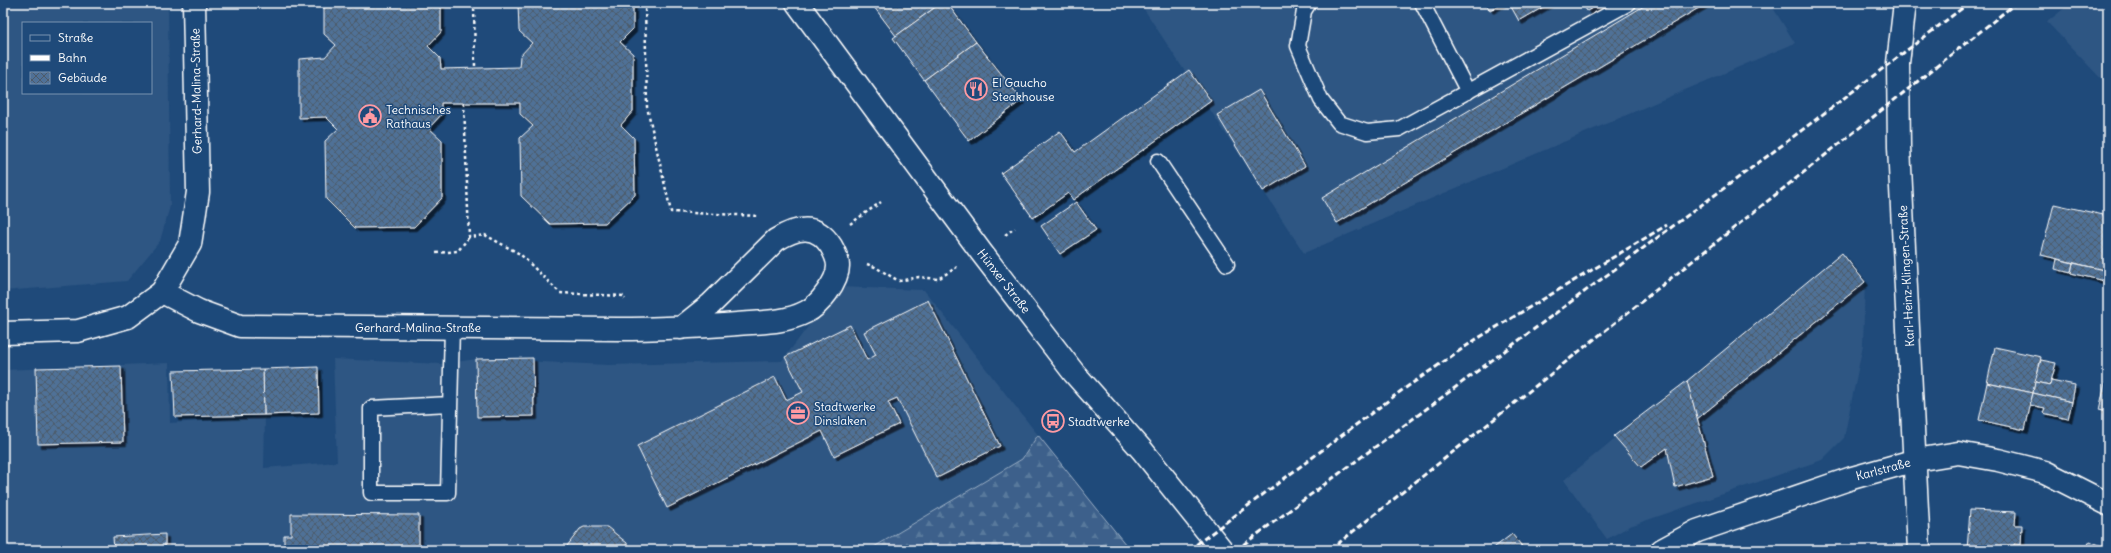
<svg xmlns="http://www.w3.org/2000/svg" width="2111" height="553" font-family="Delius,sans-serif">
  <defs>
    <pattern id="forest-firs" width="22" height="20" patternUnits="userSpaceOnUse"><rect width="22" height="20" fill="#3c618b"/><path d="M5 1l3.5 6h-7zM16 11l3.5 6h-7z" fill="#59799c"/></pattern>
    <pattern id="building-cross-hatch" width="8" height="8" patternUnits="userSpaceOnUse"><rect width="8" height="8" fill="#507197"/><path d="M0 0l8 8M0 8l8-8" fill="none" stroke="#4e5b6a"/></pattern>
    <filter id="shadow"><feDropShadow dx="3.5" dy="3.5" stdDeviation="0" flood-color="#0009"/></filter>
  </defs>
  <rect width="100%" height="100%" fill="#1f4a7a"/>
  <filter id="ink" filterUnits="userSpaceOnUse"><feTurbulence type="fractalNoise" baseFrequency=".025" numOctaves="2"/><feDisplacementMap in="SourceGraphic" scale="8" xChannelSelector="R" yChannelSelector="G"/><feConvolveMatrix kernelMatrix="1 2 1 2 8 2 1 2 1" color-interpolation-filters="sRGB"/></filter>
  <g filter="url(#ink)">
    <g fill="#2e5683" fill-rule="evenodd">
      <path d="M 3,3 L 168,3 L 170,206 L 160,241 L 127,281 L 3,291 ZM 23,23 L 151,23 L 151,93 L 23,93 Z"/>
      <path d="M 1140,3 L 1770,3 L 1795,43 L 1304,253 Z"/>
      <path d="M 2071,3 L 2108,3 L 2108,86 L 2047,22 Z"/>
      <path d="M 1842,253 L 1865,282 L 1863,345 L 1844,438 L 1822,460 L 1630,526 L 1607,539 L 1564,480 Z"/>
      <path d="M 838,287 L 924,290 L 1038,435 L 1022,459 L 869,550 L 3,550 L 3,370 L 169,363 L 170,423 L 265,417 L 264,468 L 337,462 L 333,359 L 442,364 L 476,359 L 609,365 L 782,361 Z"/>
    </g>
    <path fill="url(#forest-firs)" stroke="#9eb0c5" d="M 1038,435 L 1130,550 L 869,550 L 1022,459 Z"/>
    <g fill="url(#building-cross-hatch)" stroke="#fff" filter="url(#shadow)">
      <path d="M 324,3 L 441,3 L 441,32 L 428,46 L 440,58 L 441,69 L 519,67 L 520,56 L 532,43 L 519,31 L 518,3 L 633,3 L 633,29 L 620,42 L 633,54 L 633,111 L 621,125 L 634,138 L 635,195 L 605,223 L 550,224 L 521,196 L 520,138 L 533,126 L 520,114 L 520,103 L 441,103 L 441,115 L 429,128 L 442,140 L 442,198 L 414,227 L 355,228 L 326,199 L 325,141 L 338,129 L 326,117 L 299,118 L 299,59 L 325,57 L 336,45 L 324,34 Z"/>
      <path d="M 871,3 L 941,3 L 896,36 Z"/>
      <path d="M 941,3 L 947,3 L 976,42 L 924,80 L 893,38 Z"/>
      <path d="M 1485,3 L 1502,3 L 1490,10 Z"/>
      <path d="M 1509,3 L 1550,3 L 1519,21 Z"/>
      <path d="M 1582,3 L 1601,3 L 1587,11 Z"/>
      <path d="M 1649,3 L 1707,3 L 1337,223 L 1322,198 Z"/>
      <path d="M 976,42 L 1022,100 L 969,141 L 924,80 Z"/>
      <path d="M 1189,70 L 1211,101 L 1073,200 L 1068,193 L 1033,218 L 1001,173 L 1060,131 L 1075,152 Z"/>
      <path d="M 1259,90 L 1305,166 L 1263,191 L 1217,115 Z"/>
      <path d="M 1076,202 L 1096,230 L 1060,254 L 1041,226 Z"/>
      <path d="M 2054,204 L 2108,216 L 2108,271 L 2041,255 Z"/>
      <path d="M 1842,253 L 1865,282 L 1697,419 L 1687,381 Z"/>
      <path d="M 2057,259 L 2073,263 L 2071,273 L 2055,269 Z"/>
      <path d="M 2073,263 L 2108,271 L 2108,282 L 2071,273 Z"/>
      <path d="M 928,300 L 1000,446 L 937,478 L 897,398 L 888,402 L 899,424 L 834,456 L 822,431 L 667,508 L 637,446 L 775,377 L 786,400 L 803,392 L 785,357 L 850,325 L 867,360 L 876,355 L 864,332 Z"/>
      <path d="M 1995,347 L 2041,357 L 2033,393 L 1987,383 Z"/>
      <path d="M 533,358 L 534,416 L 477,417 L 476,359 Z"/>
      <path d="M 2041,360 L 2056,363 L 2050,385 L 2035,382 Z"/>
      <path d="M 121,366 L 123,442 L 38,444 L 36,368 Z"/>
      <path d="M 318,367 L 319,413 L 264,415 L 263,369 Z"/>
      <path d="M 263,369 L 264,415 L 175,417 L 173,371 Z"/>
      <path d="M 2051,380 L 2075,385 L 2072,402 L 2033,393 L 2035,382 L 2050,385 Z"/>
      <path d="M 1687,381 L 1713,476 L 1675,487 L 1667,448 L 1641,467 L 1614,436 Z"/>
      <path d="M 1987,383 L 2033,393 L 2025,430 L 1979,420 Z"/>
      <path d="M 2105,383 L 2108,384 L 2108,412 L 2099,410 Z"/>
      <path d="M 2033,393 L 2072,402 L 2068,419 L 2043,413 L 2045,408 L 2030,405 Z"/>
      <path d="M 1970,510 L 2016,512 L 2015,525 L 2022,525 L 2021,545 L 2014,544 L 2014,550 L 1967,550 Z"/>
      <path d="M 291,514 L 419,515 L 419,550 L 284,550 L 284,535 L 291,535 Z"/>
      <path d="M 584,527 L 607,527 L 627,543 L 628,550 L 564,550 L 580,529 Z"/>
      <path d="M 165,534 L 165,550 L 114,550 L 113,537 Z"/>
      <path d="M 1512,534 L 1525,550 L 1491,550 Z"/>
      <path d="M 2090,541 L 2104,547 L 2102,550 L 2085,550 Z"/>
    </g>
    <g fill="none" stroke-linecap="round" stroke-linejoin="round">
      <g stroke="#fff" stroke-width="17">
        <g id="lane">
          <path d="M 1309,3 L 1304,11 L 1298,46 L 1321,100 L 1339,123 L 1367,132 L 1399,129 L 1629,3"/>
          <path d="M 1422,3 L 1468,92"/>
          <path d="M 1158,161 L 1227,264"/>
          <path d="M 450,404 L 371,408 L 371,493 L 448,493 L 452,327"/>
        </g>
      </g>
      <g stroke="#fff" stroke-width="25">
        <g id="street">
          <path d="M 162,292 L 199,311 L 240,326 L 618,329 C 658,329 697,327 737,324 C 759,322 785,323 806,312 C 819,306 838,281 838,266 C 838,259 835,253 831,246 C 816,223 797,227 776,240 L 711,304 L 681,328"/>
          <path d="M 3,333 L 78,331 L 128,317 L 162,292 L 190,244 L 198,192 L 194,3"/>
          <path d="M 1662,550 L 1697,531 L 1852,478 L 1916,460 L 1958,453 L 1998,460 L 2045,472 L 2108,504"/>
        </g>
      </g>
      <g stroke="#fff" stroke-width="25">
        <g id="secondary">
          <path d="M 797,3 L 981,252 L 1074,373 L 1142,450 L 1222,550"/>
          <path d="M 1905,3 L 1898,63 L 1899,147 L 1919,550"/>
        </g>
      </g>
      <g stroke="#fff" stroke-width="2.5" stroke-dasharray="3 3" stroke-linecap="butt">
        <path d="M 474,3 L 475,68"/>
        <path d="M 645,3 L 647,107 L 671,212 L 759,216"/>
        <path d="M 464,103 L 469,237 L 485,235 L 520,254 L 560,293 L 623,296 L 625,299"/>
        <path d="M 850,224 L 881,202"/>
        <path d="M 1005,235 L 1015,228"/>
        <path d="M 436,253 L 458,251 L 469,237"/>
        <path d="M 867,264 L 875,267 L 899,281 L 919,277 L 938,279 L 957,267"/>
      </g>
      <use href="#lane" stroke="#1f4a7a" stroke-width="14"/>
      <use href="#street" stroke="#1f4a7a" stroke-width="22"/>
      <use href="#secondary" stroke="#1f4a7a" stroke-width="22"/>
      <g stroke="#fff" stroke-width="3" stroke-dasharray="6 3" stroke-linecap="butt">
        <path d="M 1189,550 L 1401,391 L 1475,340 L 1667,225"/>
        <path d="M 1236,550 L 1781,146 L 1969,3"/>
        <path d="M 1330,550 L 2016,3"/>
      </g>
    </g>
  </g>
  <defs>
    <g id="restaurant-ring" transform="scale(1.15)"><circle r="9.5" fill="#1f4a7a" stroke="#ff9aa2" stroke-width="1.5"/><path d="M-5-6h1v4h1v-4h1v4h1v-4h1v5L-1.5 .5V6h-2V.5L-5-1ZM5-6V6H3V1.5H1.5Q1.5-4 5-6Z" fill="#ff9aa2"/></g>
    <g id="civic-ring" transform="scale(1.15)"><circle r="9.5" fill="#1f4a7a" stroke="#ff9aa2" stroke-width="1.5"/><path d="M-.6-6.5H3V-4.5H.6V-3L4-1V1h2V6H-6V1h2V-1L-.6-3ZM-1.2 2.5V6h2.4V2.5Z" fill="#ff9aa2"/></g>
    <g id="office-ring" transform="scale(1.15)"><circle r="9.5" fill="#1f4a7a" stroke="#ff9aa2" stroke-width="1.5"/><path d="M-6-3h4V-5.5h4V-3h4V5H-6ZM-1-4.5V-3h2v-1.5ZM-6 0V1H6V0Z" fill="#ff9aa2"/></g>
    <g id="bus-ring" transform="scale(1.15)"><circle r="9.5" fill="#1f4a7a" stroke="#ff9aa2" stroke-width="1.5"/><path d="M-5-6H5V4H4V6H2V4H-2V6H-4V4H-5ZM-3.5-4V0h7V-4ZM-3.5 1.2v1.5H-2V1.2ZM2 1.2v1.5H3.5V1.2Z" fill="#ff9aa2"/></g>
  </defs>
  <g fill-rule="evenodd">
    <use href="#restaurant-ring" x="976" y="89"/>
    <use href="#civic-ring" x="370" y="116"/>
    <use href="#office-ring" x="798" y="413"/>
    <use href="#bus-ring" x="1053" y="421"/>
  </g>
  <g text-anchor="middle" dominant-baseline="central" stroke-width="3" stroke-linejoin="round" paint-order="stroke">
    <g font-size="12" fill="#fff" stroke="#1f4a7a" text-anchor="start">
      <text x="992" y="82">El Gaucho<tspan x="992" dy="14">Steakhouse</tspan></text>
      <text x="386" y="109">Technisches<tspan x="386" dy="14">Rathaus</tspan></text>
      <text x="814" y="406">Stadtwerke<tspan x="814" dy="14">Dinslaken</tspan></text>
      <text x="1068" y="421">Stadtwerke</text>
    </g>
    <g font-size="12" fill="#fff" stroke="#1f4a7a">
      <text transform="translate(196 91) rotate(-91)">Gerhard-Malina-Straße</text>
      <text transform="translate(1906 276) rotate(-93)">Karl-Heinz-Klingen-Straße</text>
      <text transform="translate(1004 281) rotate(52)">Hünxer Straße</text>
      <text x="418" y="327">Gerhard-Malina-Straße</text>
      <text transform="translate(1883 469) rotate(-15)">Karlstraße</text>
    </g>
  </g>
  <rect width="2111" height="553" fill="none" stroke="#1f4a7a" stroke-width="16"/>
  <rect x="8" y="8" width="2095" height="537" fill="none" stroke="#fff" stroke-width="1.5" filter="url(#ink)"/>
  <rect x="22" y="22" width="130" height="72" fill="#1f4a7a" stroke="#7992af"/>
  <rect x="30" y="35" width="20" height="6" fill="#1f4a7a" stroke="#7992af"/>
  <text x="58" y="42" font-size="12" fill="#ffffff">Straße</text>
  <rect x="30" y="55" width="20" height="6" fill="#ffffff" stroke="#7992af"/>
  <text x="58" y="62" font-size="12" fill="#ffffff">Bahn</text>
  <rect x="30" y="72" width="20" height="12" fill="url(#building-cross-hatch)" stroke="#7992af"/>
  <text x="58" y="82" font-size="12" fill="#ffffff">Gebäude</text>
</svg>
